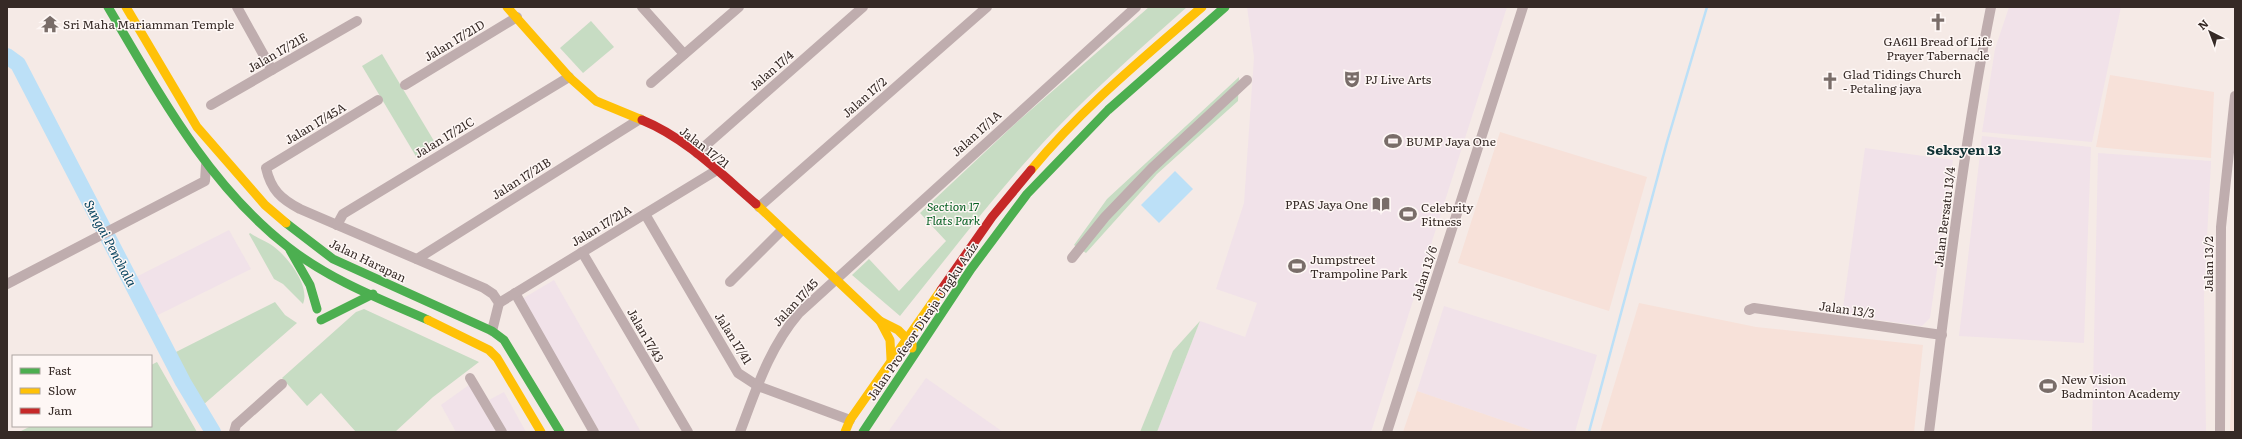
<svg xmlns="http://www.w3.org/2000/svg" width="2242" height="439" font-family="Literata,serif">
  <rect width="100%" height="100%" fill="#f5eae6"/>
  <g fill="#f1e2e9">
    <path d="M 1247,7 L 1507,7 L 1371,432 L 1157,432 L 1200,321 L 1245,337 L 1257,303 L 1216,289 L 1244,203 L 1254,57 Z"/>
    <path d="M 2009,7 L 2121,7 L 2092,142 L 1982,132 L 1995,49 Z"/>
    <path d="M 1982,136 L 2091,147 L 2084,343 L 1959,336 Z"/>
    <path d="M 1865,148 L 1953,160 L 1930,318 L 1922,326 L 1842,315 Z"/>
    <path d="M 2098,153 L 2211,161 L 2204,297 L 2206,432 L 2092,432 Z"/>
    <path d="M 229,230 L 251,269 L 156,316 L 136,277 Z"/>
    <path d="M 554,280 L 641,432 L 600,432 L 522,299 Z"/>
    <path d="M 1444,306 L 1597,355 L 1575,432 L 1536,432 L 1417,391 Z"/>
    <path d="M 926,378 L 1003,432 L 888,432 Z"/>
    <path d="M 469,385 L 496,432 L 456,432 L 441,405 Z"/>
    <path d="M 504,392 L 526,432 L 507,432 L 489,400 Z"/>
  </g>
  <g fill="#f7e1d9">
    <path d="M 2110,75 L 2214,92 L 2211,158 L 2096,147 Z"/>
    <path d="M 1500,132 L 1647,177 L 1609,311 L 1458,263 Z"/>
    <path d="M 2235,244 L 2235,432 L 2230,432 Z"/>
    <path d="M 1639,303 L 1756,327 L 1923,345 L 1914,432 L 1600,432 Z"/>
    <path d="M 1417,391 L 1536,432 L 1403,432 Z"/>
  </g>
  <g fill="#c7dcc3">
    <path d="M 1149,7 L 1187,7 C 1142,47 1097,87 1056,129 C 1000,187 951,253 900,316 L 852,275 L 869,259 L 899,291 L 946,241 L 920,213 L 1017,122 Z"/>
    <path d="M 591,21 L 614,47 L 583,73 L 560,48 Z"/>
    <path d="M 382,54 L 437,146 L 417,158 L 362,66 Z"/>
    <path d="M 1239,77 L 1238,101 L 1157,174 L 1086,253 L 1074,245 L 1107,199 Z"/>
    <path d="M 250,233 C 257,238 263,240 270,244 C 285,253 311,285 303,304 L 283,284 L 274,279 L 249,234 Z"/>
    <path d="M 275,302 L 285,315 L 297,323 L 203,405 L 174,353 Z"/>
    <path d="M 364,309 L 479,362 L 433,397 L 395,432 L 356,432 L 321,393 L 307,406 L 282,378 L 356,312 Z"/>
    <path d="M 1200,321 L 1157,432 L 1140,432 L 1173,351 Z"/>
    <path d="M 157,362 L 197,432 L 19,432 L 31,426 L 151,426 L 151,365 Z"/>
  </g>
  <path fill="#bce0f7" d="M 1175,171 L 1193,189 L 1159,223 L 1141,205 Z"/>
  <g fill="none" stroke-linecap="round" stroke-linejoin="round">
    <path stroke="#bce0f7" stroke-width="2.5" d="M 1589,432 L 1667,142 L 1707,7"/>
    <path stroke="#bce0f7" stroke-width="16" d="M 7,56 L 18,64 L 183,382 L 213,432"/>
    <g stroke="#bfadae" stroke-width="10">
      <path d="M 237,7 L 272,70"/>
      <path d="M 642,7 L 684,54"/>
      <path d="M 651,83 L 739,7"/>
      <path d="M 405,85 L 517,17"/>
      <path d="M 378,100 L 266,168 C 271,190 281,199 300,209 L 484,288 L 493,294 L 499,303 L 492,331"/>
      <path d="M 211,105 L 357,21"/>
      <path d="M 697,153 L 863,7"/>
      <path d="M 759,207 L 987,7"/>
      <path d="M 645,214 L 738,373 L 758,386 L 850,420"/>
      <path d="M 337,225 L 343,214 L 569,77"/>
      <path d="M 582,252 L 688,432"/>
      <path d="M 1072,258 L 1105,217 L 1152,168 L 1247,80"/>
      <path d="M 417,259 L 640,119"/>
      <path d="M 730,282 L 782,230"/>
      <path d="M 7,284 L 205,181 L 206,165"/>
      <path d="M 515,293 L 594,432"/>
      <path d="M 499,303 L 717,170"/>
      <path d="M 1749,310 L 1754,308 L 1942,335"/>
      <path d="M 470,378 L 502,432"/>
      <path d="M 234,432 L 236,425 L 282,384"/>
      <path d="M 740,432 C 756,390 769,348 799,313 L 1136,7"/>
      <path d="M 1387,432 L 1523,7"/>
      <path d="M 1929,432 C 1947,290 1963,147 1991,7"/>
      <path d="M 2220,432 L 2221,227 L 2235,96"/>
    </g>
    <g stroke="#4caf50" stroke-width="9">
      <path d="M 108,7 C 159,93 208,185 288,247 C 330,280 380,299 428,320"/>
      <path d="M 286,223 L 333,259 L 492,331 L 504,340 L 560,432"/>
      <path d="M 290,250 L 310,285 L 317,309"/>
      <path d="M 321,320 L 373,294"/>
      <path d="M 863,432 L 971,269 L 1027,194 L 1108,110 L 1225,7"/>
    </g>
    <g stroke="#ffc107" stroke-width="9">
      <path d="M 126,7 L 197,127 L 265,205 L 286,223"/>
      <path d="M 507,7 L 569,77 L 596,101 L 642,120"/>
      <path d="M 1031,170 C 1081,109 1142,59 1202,7"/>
      <path d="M 756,204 L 880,321 L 890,340 L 891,359"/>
      <path d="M 428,320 L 489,350 L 497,358 L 541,432"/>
      <path d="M 880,321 L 898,330 L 912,344 L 912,348"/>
      <path d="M 845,432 L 850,420 L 941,290"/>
    </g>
    <g stroke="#c62828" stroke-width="9">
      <path d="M 642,120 C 686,138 720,173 756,204"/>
      <path d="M 941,290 L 992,217 L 1031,170"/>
    </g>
  </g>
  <defs>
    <g id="church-bare" transform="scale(1.38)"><path d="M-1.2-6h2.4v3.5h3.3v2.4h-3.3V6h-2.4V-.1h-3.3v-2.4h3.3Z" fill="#796d69" stroke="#fef7f5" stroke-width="2.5" paint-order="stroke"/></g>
    <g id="temple-bare" transform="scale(1.38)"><path d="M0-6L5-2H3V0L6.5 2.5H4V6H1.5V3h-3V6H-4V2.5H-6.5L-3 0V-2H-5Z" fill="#796d69" stroke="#fef7f5" stroke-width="2.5" paint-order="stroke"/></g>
    <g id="theatre-bare" transform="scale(1.38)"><path d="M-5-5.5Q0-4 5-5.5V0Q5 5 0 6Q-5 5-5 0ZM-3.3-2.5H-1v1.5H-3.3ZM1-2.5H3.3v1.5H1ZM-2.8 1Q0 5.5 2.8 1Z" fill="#796d69" stroke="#fef7f5" stroke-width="2.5" paint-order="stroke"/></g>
    <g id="stadium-bare" transform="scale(1.38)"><path d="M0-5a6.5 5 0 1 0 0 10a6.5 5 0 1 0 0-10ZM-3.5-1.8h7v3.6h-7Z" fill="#796d69" stroke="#fef7f5" stroke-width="2.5" paint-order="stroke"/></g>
    <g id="library-bare" transform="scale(1.38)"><path d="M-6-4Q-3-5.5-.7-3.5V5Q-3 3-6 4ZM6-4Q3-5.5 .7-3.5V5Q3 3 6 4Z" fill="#796d69" stroke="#fef7f5" stroke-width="2.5" paint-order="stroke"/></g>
  </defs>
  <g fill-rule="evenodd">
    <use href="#church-bare" x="1938" y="22"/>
    <use href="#temple-bare" x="50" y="24"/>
    <use href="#theatre-bare" x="1352" y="79"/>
    <use href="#church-bare" x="1830" y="81"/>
    <use href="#stadium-bare" x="1393" y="141"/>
    <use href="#library-bare" x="1381" y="204"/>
    <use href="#stadium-bare" x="1408" y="214"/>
    <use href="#stadium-bare" x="1297" y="266"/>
    <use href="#stadium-bare" x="2048" y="386"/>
  </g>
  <g text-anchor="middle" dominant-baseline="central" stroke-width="3" stroke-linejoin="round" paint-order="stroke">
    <g font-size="12" fill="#362a26" stroke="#fef7f5" text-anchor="start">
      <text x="63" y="24">Sri Maha Mariamman Temple</text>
      <text x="1938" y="41" text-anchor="middle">GA611 Bread of Life<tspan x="1938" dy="14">Prayer Tabernacle</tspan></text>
      <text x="1843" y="74">Glad Tidings Church<tspan x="1843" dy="14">- Petaling jaya</tspan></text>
      <text x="1365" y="79">PJ Live Arts</text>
      <text x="1406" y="141">BUMP Jaya One</text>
      <text x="1368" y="204" text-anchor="end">PPAS Jaya One</text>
      <text x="1421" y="207">Celebrity<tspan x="1421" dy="14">Fitness</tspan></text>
      <text x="1310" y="259">Jumpstreet<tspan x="1310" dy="14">Trampoline Park</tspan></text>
      <text x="2061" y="379">New Vision<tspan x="2061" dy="14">Badminton Academy</tspan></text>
    </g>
    <g font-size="12" fill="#362a26" stroke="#fef7f5">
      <text transform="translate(454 40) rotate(-31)">Jalan 17/21D</text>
      <text transform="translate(277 52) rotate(-30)">Jalan 17/21E</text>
      <text transform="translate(771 70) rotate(-41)">Jalan 17/4</text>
      <text transform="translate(864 97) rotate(-41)">Jalan 17/2</text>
      <text transform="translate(315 123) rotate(-31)">Jalan 17/45A</text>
      <text transform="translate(976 133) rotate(-42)">Jalan 17/1A</text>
      <text transform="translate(444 137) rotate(-31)">Jalan 17/21C</text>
      <text transform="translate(705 147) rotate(38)">Jalan 17/21</text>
      <text transform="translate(521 178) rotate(-32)">Jalan 17/21B</text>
      <text transform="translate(1944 217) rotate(-83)">Jalan Bersatu 13/4</text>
      <text transform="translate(601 225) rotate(-31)">Jalan 17/21A</text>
      <text transform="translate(368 260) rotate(26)">Jalan Harapan</text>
      <text transform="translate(2208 264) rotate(-90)">Jalan 13/2</text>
      <text transform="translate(1424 273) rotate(-72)">Jalan 13/6</text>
      <text transform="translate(795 302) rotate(-47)">Jalan 17/45</text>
      <text transform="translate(1847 309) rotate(8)">Jalan 13/3</text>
      <text transform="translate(922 321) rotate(-56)">Jalan Profesor Diraja Ungku Aziz</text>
      <text transform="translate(646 335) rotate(60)">Jalan 17/43</text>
      <text transform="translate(734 338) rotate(58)">Jalan 17/41</text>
    </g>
    <g font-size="12" font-style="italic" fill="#035e20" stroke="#fef7f5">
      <text x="953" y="206">Section 17<tspan x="953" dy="14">Flats Park</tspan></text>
    </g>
    <g font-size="13" font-style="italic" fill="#094561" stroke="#fef7f5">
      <text transform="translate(111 243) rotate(62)">Sungai Penchala</text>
    </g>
    <g font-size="14" font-weight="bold" fill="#0f3234" stroke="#fef7f5">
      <text x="1964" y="149">Seksyen 13</text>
    </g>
  </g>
  <rect width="2242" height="439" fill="none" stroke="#362a26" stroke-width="16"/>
  <rect x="12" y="355" width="140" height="72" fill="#fef7f5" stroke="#aea5a2"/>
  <rect x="20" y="368" width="20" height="6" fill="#4caf50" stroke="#aea5a2"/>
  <text x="48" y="375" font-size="12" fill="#362a26">Fast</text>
  <rect x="20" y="388" width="20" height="6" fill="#ffc107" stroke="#aea5a2"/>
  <text x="48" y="395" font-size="12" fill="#362a26">Slow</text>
  <rect x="20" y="408" width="20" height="6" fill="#c62828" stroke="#aea5a2"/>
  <text x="48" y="415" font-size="12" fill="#362a26">Jam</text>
  <g transform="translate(2210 32) rotate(318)" stroke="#fef7f5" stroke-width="3" paint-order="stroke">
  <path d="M0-3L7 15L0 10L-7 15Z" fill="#362a26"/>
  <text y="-6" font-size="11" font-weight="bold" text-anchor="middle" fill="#362a26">N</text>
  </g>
</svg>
